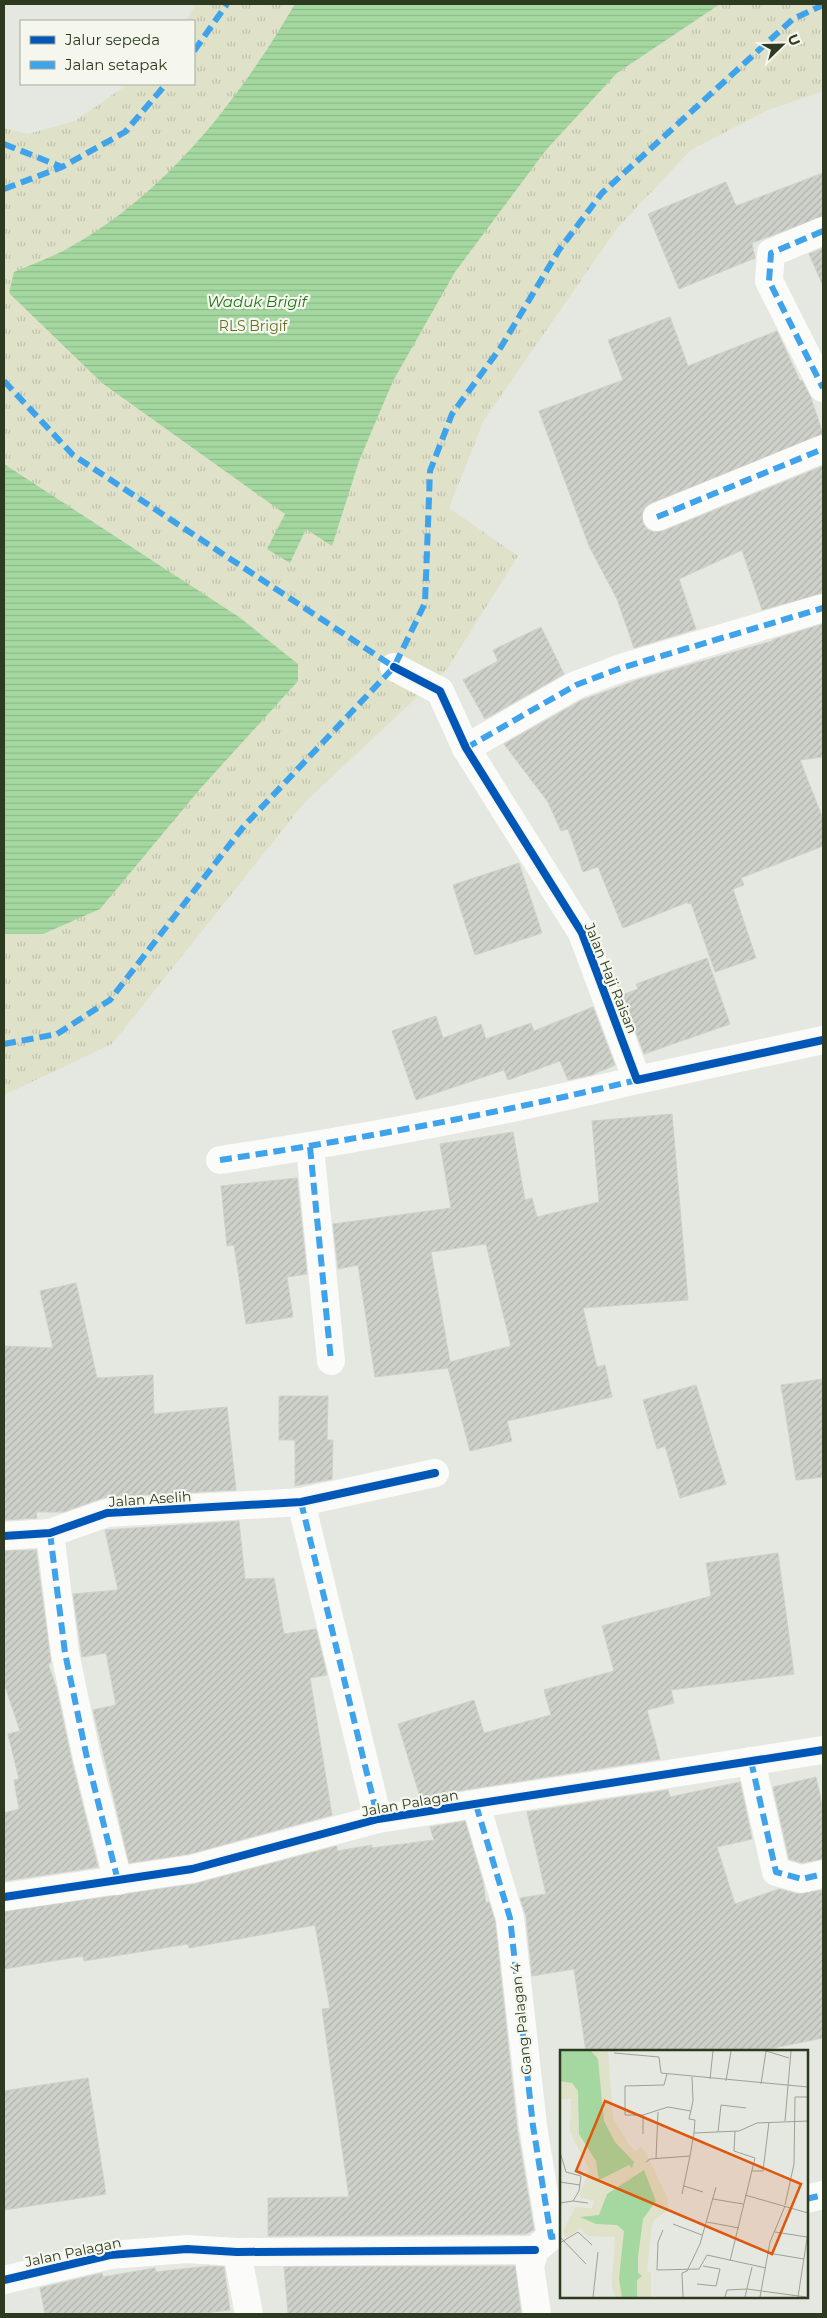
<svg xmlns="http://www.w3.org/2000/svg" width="827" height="2318" font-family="Montserrat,sans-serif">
  <defs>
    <pattern id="park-tufts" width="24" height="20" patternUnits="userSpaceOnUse" patternTransform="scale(1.25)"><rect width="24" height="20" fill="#e0e1c9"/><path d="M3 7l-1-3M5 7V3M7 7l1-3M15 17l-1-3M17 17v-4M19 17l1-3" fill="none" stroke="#c0c2ac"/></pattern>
    <pattern id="water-rules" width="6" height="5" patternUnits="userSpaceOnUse" patternTransform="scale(1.25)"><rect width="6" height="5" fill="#a5d8a0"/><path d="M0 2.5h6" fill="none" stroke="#8eba89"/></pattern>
    <pattern id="building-hatch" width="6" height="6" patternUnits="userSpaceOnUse" patternTransform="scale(1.25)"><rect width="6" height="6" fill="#ced0ca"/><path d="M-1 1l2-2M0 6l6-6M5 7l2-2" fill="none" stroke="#b1b3ad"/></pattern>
  </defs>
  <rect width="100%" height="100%" fill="#e5e7e1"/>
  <path fill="url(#park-tufts)" d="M 196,4 L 823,4 L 823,91 L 768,110 L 691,150 L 618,227 L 484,420 L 449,508 L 518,556 L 447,669 L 304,803 L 112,1044 L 4,1095 L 4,128 L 28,134 L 75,121 L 128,84 L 194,84 L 194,21 L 186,21 Z"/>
  <g fill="url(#water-rules)">
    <path d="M 295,4 L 720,4 L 617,73 L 546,150 L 455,272 L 393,381 L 359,461 L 332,546 L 306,529 L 290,563 L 267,549 L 285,514 L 102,383 L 9,293 L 14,272 C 30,265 47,259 63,251 C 164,197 238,101 295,4 Z"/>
    <path d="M 4,464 L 239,617 L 298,664 L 298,681 L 200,789 L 100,909 L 43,934 L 4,934 Z"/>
  </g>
  <g fill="url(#building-hatch)" stroke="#ced0ca" fill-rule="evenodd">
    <path d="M 823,173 L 823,216 L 752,243 L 755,258 L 679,289 L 648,214 L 726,182 L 736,206 Z"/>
    <path d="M 823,248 L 823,286 L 809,254 Z"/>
    <path d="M 670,317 L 688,366 L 777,331 L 800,381 L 802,380 L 811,398 L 823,434 L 651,503 L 645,507 L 642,514 L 643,523 L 647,529 L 654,532 L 663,531 L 823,466 L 823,593 L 762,610 L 742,550 L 679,579 L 696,629 L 634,648 L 617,599 L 589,546 L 539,411 L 623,380 L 608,340 Z"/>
    <path d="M 823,624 L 823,757 L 800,760 L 823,819 L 823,846 L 741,878 L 744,885 L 733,889 L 756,958 L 715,972 L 691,903 L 688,904 L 688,902 L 623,928 L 598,867 L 583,872 L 568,829 L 561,831 L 548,802 L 504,744 L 582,700 L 637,680 L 772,641 L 772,640 Z"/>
    <path d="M 541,627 L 564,674 L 485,719 L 463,680 L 498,661 L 493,650 Z"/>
    <path d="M 519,863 L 542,933 L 475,955 L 453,885 Z"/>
    <path d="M 707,958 L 730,1024 L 644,1054 L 622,995 L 638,989 L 636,984 Z"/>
    <path d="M 593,1007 L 615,1065 L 591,1075 L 568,1080 L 560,1061 L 508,1080 L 504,1070 L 416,1100 L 392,1031 L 436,1016 L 443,1038 L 481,1024 L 486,1039 L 531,1023 L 534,1031 Z"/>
    <path d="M 672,1114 L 688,1300 L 583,1308 L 597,1367 L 605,1365 L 612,1397 L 507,1421 L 512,1441 L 470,1451 L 448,1368 L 375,1377 L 358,1265 L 338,1269 L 333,1224 L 451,1208 L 440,1144 L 513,1132 L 525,1200 L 532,1198 L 537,1217 L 599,1202 L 592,1121 ZM 486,1244 L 511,1346 L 450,1362 L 431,1252 Z"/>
    <path d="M 297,1178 L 307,1274 L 287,1277 L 293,1317 L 246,1324 L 234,1245 L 227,1246 L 221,1186 Z"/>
    <path d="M 76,1283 L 97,1378 L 153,1375 L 154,1414 L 227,1407 L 236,1490 L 106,1497 L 63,1512 L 36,1512 L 37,1518 L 4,1520 L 4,1346 L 53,1348 L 40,1291 Z"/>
    <path d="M 823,1379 L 823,1477 L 796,1480 L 781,1385 Z"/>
    <path d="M 696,1385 L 726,1484 L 680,1498 L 665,1446 L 657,1449 L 643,1400 Z"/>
    <path d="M 279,1396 L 328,1396 L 327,1440 L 333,1440 L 332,1479 L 295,1486 L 295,1440 L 279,1440 Z"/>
    <path d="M 239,1521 L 245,1579 L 274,1578 L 284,1634 L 316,1629 L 327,1675 L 310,1678 L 332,1815 L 189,1854 L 129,1863 L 93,1710 L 116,1705 L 106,1653 L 82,1657 L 73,1594 L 118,1590 L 105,1530 Z"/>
    <path d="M 36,1550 L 51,1663 L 48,1663 L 56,1687 L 72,1762 L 98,1867 L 4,1881 L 4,1813 L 19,1809 L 14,1780 L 19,1779 L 8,1734 L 20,1731 L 4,1683 L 4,1551 Z"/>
    <path d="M 778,1553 L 794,1674 L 671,1690 L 674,1703 L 647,1710 L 660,1759 L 420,1797 L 398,1724 L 474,1700 L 484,1733 L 551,1715 L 544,1690 L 614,1671 L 602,1626 L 711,1596 L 706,1563 Z"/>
    <path d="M 816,1777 L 823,1809 L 823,1859 L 802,1863 L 789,1859 L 773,1787 Z"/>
    <path d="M 740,1782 L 752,1839 L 717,1847 L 735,1904 L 779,1889 L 798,1894 L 823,1890 L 823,2038 L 754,2052 L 586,2052 L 574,1969 L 532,1976 L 526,1916 L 520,1898 L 546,1894 L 527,1812 L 668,1790 L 670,1797 Z"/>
    <path d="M 465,1821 L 483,1882 L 486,1903 L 489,1902 L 495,1921 L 517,2128 L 534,2230 L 526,2234 L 268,2236 L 268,2198 L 349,2197 L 322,2009 L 330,2008 L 315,1925 L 189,1948 L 188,1944 L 84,1961 L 83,1956 L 4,1969 L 4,1912 L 194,1884 L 337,1846 L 337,1851 L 372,1845 L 372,1848 L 434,1840 L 430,1827 Z"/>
    <path d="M 88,2078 L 106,2194 L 4,2210 L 4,2091 Z"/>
    <path d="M 209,2266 L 224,2267 L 230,2310 L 197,2314 L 45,2314 L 40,2288 L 102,2273 L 103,2277 L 155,2268 L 156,2272 Z"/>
    <path d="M 515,2266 L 521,2314 L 288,2314 L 284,2267 Z"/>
  </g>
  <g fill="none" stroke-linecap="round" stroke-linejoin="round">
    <g stroke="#fbfbfa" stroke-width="28">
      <path d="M 823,231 L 771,253 L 769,281 L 823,388"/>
      <path d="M 657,517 L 823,449"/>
      <path d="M 394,667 L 440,691 L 466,748 L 582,933 L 637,1080 L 823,1040"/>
      <path d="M 466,748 L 576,685 L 621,668 L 823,608"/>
      <path d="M 310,1147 L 331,1361"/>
      <path d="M 220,1160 C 360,1139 500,1113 637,1080"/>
      <path d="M 301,1502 L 378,1819"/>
      <path d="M 50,1533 L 65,1653 L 87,1758 L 118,1881"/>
      <path d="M 4,1536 L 50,1533 L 107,1513 L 301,1502 L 435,1473"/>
      <path d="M 751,1761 L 776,1872 L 802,1879 L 823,1874"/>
      <path d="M 476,1805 L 510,1918 L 533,2126 L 551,2237"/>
      <path d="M 4,1897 L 192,1869 L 378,1819 L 823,1750"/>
      <path d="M 806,2199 L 823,2195"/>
      <path d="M 237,2252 L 249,2314"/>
      <path d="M 4,2280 L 110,2255 L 187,2249 L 237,2252 L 535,2250"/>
      <path d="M 537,2314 L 530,2266 L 535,2250 L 549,2238"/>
    </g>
    <g stroke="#3ea3ea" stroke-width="6" stroke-dasharray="12 6" stroke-linecap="butt">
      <path d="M 194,51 L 227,4"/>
      <path d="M 4,144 L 62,167"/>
      <path d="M 4,189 L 62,167 L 125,132 L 166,84"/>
      <path d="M 823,231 L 771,253 L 769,281 L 823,388"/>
      <path d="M 4,381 L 73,455 L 394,667"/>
      <path d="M 657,517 L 823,449"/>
      <path d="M 466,748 L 576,685 L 621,668 L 823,608"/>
      <path d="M 4,1044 L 57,1034 L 110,1000 L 244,826 L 394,667 L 425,603 L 430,471 L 452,414 L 501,347 L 559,250 L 602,193 L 793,19 L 823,5"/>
      <path d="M 310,1147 L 331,1361"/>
      <path d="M 220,1160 C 360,1139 500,1113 637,1080"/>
      <path d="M 301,1502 L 378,1819"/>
      <path d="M 50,1533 L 65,1653 L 87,1758 L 118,1881"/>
      <path d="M 751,1761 L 776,1872 L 802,1879 L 823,1874"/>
      <path d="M 476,1805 L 510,1918 L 533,2126 L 551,2237 L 561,2236"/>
      <path d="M 806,2199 L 823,2195"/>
    </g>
    <g stroke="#f5f7ee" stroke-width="11">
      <g id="cycleway">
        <path d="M 394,667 L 440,691 L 466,748 L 582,933 L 637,1080 L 823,1040"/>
        <path d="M 4,1536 L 50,1533 L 107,1513 L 301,1502 L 435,1473"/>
        <path d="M 4,1897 L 192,1869 L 378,1819 L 823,1750"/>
        <path d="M 4,2280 L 110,2255 L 187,2249 L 237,2252 L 535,2250"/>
      </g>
    </g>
    <use href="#cycleway" stroke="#0057b8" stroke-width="8"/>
  </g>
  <g text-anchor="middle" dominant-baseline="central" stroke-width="4.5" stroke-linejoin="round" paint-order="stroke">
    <g font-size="14" fill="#667129" stroke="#f5f7ee">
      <text x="253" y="326">RLS Brigif</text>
    </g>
    <g font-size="14" fill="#2d3a1f" stroke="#f5f7ee">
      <text transform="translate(611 978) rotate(68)">Jalan Haji Raisan</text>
      <text transform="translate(150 1499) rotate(-4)">Jalan Aselih</text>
      <text transform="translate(410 1803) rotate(-10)">Jalan Palagan</text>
      <text transform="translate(521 2019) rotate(-96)">Gang Palagan 4</text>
      <text transform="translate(73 2252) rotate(-12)">Jalan Palagan</text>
    </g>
    <g font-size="15" font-style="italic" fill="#1f7619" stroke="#f5f7ee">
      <text x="257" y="301">Waduk Brigif</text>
    </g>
  </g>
  <g transform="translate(560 2050)">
    <rect width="248" height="248" fill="#e5e7e1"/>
    <path d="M 0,1 L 48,1 L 53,68 L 69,95 L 75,101 L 81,97 L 88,107 L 108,149 L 108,160 L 94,170 L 92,175 L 87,221 L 91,223 L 91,247 L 55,247 L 52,235 L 55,187 L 27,186 L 20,178 L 6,188 L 3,181 L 15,157 L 32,158 L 34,151 L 19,147 L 29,119 L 10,82 L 11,49 L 0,49 Z" fill="#e0e1c9"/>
    <path d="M 0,1 L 31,1 L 38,9 L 44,71 L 55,92 L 74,112 L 72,118 L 69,115 L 39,130 L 36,111 L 19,84 L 18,41 L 12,33 L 0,31 ZM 84,120 L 96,151 L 83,169 L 78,207 L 78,223 L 82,226 L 77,230 L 77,247 L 62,247 L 59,229 L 64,181 L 57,175 L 36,174 L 20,167 L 39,165 L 47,144 Z" fill="#a5d8a0"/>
    <path fill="none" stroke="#9ba293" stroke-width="1" d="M 54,3 L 99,7 L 101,23 L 248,37M 107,24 L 104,35 L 65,36 L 65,65 L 83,65 L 108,57 L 131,61M 132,27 L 133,51 L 129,69 L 135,70 L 134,83M 150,29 L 153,1M 166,31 L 171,1M 201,34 L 206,1 L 229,8M 225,71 L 231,1M 158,82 L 161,55 L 186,58M 83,84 L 83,65M 0,102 L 6,122 L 21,126 L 19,141 L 13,151 L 0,153M 96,108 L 98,62M 86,112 L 90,109 L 130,106 L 134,83 L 179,81 L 197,73 L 248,71M 192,121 L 203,121 L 209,72M 0,132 L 20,135M 124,136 L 143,142M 122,144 L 130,106M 185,145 L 248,163M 153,149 L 183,154M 13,151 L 28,153M 225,155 L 234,114 L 235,47 L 248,47M 147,172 L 179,178M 113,174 L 142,185M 103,180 L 98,192 L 97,220 L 139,219 L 147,205 L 206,218M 215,182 L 247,187M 0,187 L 26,214M 0,193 L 18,182 L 32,195M 208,203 L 244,209M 170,211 L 195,108 L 174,101 L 175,81M 137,234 L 156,236 L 160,219 L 143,216M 33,247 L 38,202M 123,247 L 122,223 L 127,221 L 140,194 L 156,137M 165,247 L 167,240 L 187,239 L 246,247M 185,247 L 192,217M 200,247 L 210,192 L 225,156M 238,247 L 248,182"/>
    <path fill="#df570d" fill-opacity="0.15" stroke="#df570d" stroke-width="2.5" d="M 45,51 L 241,134 L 212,204 L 16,121 Z"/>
    <rect width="248" height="248" fill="none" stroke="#2d3a1f" stroke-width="2.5"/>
  </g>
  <rect width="827" height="2318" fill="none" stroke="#2d3a1f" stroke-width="10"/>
  <rect x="20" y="20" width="175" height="65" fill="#f5f7ee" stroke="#a5ab9b"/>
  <rect x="30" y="36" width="25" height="8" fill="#0057b8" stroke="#a5ab9b"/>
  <text x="65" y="45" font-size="15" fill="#2d3a1f">Jalur sepeda</text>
  <rect x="30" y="61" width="25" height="8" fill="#3ea3ea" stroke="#a5ab9b"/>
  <text x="65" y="70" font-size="15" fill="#2d3a1f">Jalan setapak</text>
  <g transform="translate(782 45) rotate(67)" stroke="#f5f7ee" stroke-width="4" paint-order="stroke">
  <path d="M0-4L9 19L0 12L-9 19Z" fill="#2d3a1f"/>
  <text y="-8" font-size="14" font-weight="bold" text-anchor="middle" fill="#2d3a1f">U</text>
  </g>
</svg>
